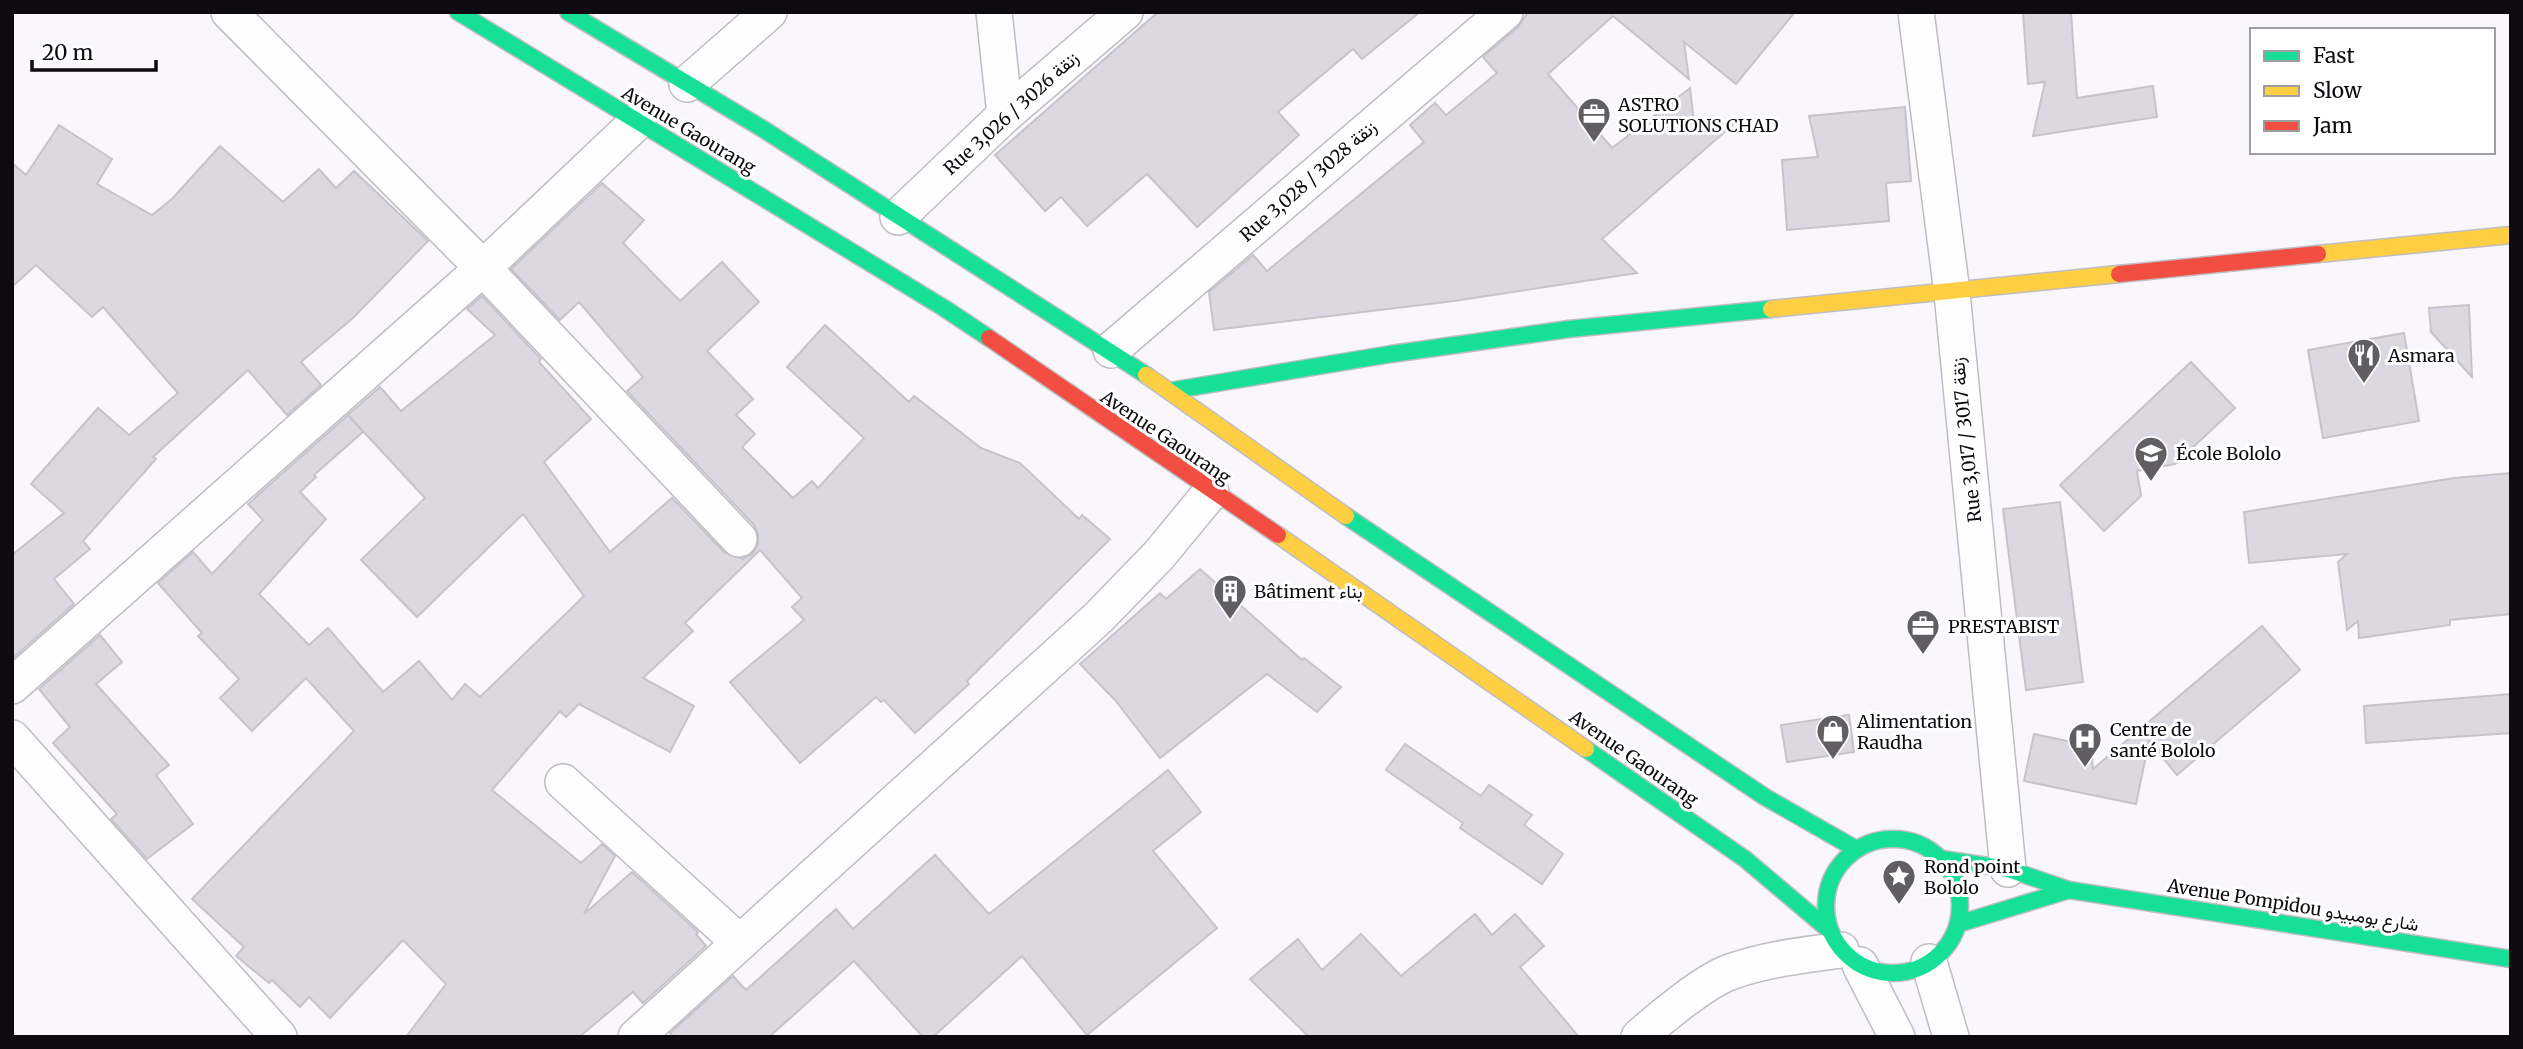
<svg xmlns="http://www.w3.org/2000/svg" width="2523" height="1049" font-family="Merriweather,Vazirmatn,serif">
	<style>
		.building { fill: #dcd8e1; stroke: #c6c3c9; stroke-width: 2 }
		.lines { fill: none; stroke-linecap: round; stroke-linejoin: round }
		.street-casing { stroke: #bfbdc2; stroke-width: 38 }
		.fast-casing { stroke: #bfbdc2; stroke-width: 19 }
		.slow-casing { stroke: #bfbdc2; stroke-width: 19 }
		.jam-casing { stroke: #bfbdc2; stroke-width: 19 }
		.street { stroke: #fefeff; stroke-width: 35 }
		.fast { stroke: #16e098; stroke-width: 16 }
		.slow { stroke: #ffcf43; stroke-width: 16 }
		.jam { stroke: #f24e42; stroke-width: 16 }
		.labels { text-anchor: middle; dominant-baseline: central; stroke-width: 6; stroke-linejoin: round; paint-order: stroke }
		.poi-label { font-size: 18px; fill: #0d0b10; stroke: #fff; text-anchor: start }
		.street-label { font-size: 18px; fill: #0d0b10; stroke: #fff }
	</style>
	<rect width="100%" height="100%" fill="#f9f7fc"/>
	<g class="building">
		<path d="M 1158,12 L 1420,12 L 1362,59 L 1353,49 L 1278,112 L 1299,135 L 1197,227 L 1147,174 L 1087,226 L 1061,197 L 1045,211 L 995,155 Z"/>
		<path d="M 1528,12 L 1795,12 L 1736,84 L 1684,42 L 1689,79 L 1613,16 L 1548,74 L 1612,148 L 1690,88 L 1695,131 L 1736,122 L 1602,239 L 1637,273 L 1454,301 L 1214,330 L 1209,292 L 1253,255 L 1267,271 L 1424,142 L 1410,125 L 1435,103 L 1446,115 L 1497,73 L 1483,57 L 1518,27 Z"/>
		<path d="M 2023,12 L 2071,12 L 2077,98 L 2153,86 L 2157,117 L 2033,136 L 2045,82 L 2028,84 Z"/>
		<path d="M 1905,107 L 1911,181 L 1886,183 L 1889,221 L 1787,230 L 1782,160 L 1818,157 L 1809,116 Z"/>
		<path d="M 59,125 L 112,159 L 97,184 L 152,215 L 172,199 L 220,146 L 283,202 L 319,169 L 336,188 L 354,171 L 428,241 L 353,318 L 301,362 L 321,385 L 287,415 L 248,370 L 153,457 L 156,459 L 83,541 L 90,549 L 54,579 L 74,604 L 13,658 L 12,555 L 64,513 L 31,484 L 98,408 L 129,435 L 178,393 L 103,307 L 92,317 L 36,265 L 12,287 L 12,163 L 26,175 Z"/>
		<path d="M 602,183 L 644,220 L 623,243 L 680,301 L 722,262 L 759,302 L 707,351 L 753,399 L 736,415 L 755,434 L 742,447 L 793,498 L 812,481 L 818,488 L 864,438 L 787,367 L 825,325 L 909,402 L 914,396 L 981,448 L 1020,463 L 1079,519 L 1082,515 L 1110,539 L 967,681 L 969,684 L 915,733 L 884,700 L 881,702 L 876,697 L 800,763 L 730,682 L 804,620 L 792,607 L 802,598 L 760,550 L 685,623 L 693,631 L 643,678 L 694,706 L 670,752 L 579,704 L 566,717 L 560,711 L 492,790 L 581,863 L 602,844 L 615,856 L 584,914 L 632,872 L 698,932 L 696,934 L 706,946 L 643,1003 L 633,992 L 579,1037 L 406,1037 L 446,984 L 403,940 L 330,1018 L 309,997 L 300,1007 L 272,980 L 269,983 L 236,956 L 244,947 L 192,899 L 354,731 L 306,678 L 252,731 L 220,698 L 239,679 L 198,636 L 202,633 L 158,583 L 193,552 L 212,574 L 263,520 L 248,504 L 348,415 L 363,432 L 314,475 L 316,477 L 300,492 L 326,519 L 259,594 L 309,645 L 328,628 L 383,692 L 419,661 L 452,700 L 465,684 L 480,697 L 584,596 L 523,514 L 417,617 L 361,560 L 425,498 L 348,415 L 380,387 L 401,411 L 495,335 L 467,309 L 482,296 L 541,359 L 539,362 L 591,419 L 544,462 L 610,552 L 672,498 L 725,553 L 743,559 L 752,554 L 758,544 L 758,534 L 754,525 L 627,391 L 643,377 L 579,302 L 560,320 L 511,269 Z"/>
		<path d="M 2469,305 L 2472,377 L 2431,332 L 2429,308 Z"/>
		<path d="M 2404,333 L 2419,421 L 2323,438 L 2308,350 Z"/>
		<path d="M 2191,362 L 2235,408 L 2175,464 L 2137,471 L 2141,496 L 2104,531 L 2060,485 Z"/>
		<path d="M 2511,473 L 2511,614 L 2450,620 L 2450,625 L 2359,638 L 2358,621 L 2347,630 L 2338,562 L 2347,554 L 2249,563 L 2244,512 L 2454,478 Z"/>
		<path d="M 2060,502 L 2083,682 L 2026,690 L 2003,509 Z"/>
		<path d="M 1200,569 L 1302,660 L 1304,658 L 1341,687 L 1317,712 L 1267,674 L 1160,758 L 1115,700 L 1080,664 L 1160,593 L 1166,599 Z"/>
		<path d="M 2262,626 L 2300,670 L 2177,775 L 2149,741 L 2136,804 L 2024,781 L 2034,734 L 2091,746 L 2093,769 Z"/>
		<path d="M 100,635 L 122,662 L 96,684 L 169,765 L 156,775 L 193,824 L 147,859 L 111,819 L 117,814 L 53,743 L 70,727 L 39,689 Z"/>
		<path d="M 2511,694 L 2511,733 L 2366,743 L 2364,706 Z"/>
		<path d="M 1849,715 L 1854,752 L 1787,762 L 1781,725 Z"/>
		<path d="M 1405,744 L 1481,796 L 1489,785 L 1532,815 L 1524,825 L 1563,854 L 1542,884 L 1460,828 L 1463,823 L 1386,770 Z"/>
		<path d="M 1168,770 L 1201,812 L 1153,851 L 1217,928 L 1087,1035 L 1022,956 L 933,1037 L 923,1037 L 854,961 L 769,1037 L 674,1037 L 670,1033 L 733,976 L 746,990 L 836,909 L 853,929 L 935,855 L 989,914 Z"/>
		<path d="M 1475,914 L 1492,935 L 1515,914 L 1544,946 L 1520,967 L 1579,1037 L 1309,1037 L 1250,979 L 1298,939 L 1322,970 L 1361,934 L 1401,976 Z"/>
	</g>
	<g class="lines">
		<defs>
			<g id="street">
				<path d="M 229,12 L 483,268 L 739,539"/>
				<path d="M 994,12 L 1005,115"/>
				<path d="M 1916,12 L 1952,293 L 2008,869"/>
				<path d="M 687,84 L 769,12"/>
				<path d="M 898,217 L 1005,115 L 1125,12"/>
				<path d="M 1111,350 L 1505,12"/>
				<path d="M 12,686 L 483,268 L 638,121"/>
				<path d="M 12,738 L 279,1037"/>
				<path d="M 563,782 L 739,942"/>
				<path d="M 1929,962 L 1951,1037"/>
				<path d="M 1860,965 L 1897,1037"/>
				<path d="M 636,1037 L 1099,617 L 1159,555 L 1211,492"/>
				<path d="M 1639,1037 C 1660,1018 1705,981 1730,972 C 1766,959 1804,955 1841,950"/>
			</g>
			<g id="fast">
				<path d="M 458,12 L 944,308 L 989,338"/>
				<path d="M 568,12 L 763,129 L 1146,375"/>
				<path d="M 1169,391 L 1391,354 L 1569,329 L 1771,309"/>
				<path d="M 1346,516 L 1765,797 L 1856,849"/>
				<path d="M 1586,749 L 1745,859 L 1829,930"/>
				<circle cx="1893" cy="906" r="67"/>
				<path d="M 1942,859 L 2008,869 L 2069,890 L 2511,959"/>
				<path d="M 1958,924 L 2069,890"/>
			</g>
			<g id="slow">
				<path d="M 2318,254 L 2511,235"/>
				<path d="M 1771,309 L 2119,274"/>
				<path d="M 1146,375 L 1346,516"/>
				<path d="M 1278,535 L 1586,749"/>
			</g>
			<g id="jam">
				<path d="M 2119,274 L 2318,254"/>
				<path d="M 989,338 L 1278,535"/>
			</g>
		</defs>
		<use href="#street" class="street-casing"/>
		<use href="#fast" class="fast-casing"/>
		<use href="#slow" class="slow-casing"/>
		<use href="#jam" class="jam-casing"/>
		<use href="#street" class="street"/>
		<use href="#fast" class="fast"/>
		<use href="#slow" class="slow"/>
		<use href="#jam" class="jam"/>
	</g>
	<defs>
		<symbol id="office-pin" viewBox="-11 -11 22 30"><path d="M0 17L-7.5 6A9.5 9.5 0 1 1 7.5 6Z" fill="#605e63" stroke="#fff"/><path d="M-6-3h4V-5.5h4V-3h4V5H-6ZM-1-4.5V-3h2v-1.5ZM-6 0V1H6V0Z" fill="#fff"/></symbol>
		<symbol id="restaurant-pin" viewBox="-11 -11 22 30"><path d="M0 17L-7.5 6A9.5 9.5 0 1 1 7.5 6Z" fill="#605e63" stroke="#fff"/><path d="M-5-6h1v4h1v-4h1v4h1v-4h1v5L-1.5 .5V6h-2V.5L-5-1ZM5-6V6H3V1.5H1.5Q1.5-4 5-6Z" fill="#fff"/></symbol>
		<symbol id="school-pin" viewBox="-11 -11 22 30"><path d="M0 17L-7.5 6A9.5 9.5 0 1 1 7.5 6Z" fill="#605e63" stroke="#fff"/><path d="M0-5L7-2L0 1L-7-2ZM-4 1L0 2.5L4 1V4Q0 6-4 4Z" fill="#fff"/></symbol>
		<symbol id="building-pin" viewBox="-11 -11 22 30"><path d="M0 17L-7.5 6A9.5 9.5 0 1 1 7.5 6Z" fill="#605e63" stroke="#fff"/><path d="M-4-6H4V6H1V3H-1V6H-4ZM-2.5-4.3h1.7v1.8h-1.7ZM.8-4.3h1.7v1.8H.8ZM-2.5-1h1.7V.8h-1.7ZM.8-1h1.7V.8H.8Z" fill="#fff"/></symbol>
		<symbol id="shop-pin" viewBox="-11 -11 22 30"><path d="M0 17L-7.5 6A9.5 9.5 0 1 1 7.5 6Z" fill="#605e63" stroke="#fff"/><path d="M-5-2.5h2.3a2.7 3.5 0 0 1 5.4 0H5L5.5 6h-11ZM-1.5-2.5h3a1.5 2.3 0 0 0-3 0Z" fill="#fff"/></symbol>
		<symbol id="hospital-pin" viewBox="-11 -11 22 30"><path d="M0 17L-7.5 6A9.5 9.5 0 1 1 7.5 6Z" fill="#605e63" stroke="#fff"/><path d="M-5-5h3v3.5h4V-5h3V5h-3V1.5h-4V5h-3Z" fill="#fff"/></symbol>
		<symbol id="sight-pin" viewBox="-11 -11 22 30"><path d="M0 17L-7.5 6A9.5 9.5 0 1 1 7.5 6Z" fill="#605e63" stroke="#fff"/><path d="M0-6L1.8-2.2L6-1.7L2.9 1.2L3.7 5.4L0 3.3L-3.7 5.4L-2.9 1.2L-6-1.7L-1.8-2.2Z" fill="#fff"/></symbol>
	</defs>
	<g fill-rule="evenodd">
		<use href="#office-pin" x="1575" y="95" width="38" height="52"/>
		<use href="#restaurant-pin" x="2345" y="336" width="38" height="52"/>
		<use href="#school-pin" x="2132" y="434" width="38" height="52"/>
		<use href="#building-pin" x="1211" y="572" width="38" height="52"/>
		<use href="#office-pin" x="1904" y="607" width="38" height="52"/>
		<use href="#shop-pin" x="1814" y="712" width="38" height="52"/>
		<use href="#hospital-pin" x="2066" y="720" width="38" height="52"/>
		<use href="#sight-pin" x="1880" y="857" width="38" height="52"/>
	</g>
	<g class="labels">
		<g class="poi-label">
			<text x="1618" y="104">ASTRO<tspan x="1618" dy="21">SOLUTIONS CHAD</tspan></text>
			<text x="2388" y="355">Asmara</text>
			<text x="2176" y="453">École Bololo</text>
			<text x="1254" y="591">Bâtiment بناء</text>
			<text x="1948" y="626">PRESTABIST</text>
			<text x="1857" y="721">Alimentation<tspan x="1857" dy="21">Raudha</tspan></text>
			<text x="2110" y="729">Centre de<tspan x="2110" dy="21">santé Bololo</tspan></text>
			<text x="1924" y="866">Rond point<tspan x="1924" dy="21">Bololo</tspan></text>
		</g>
		<g class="street-label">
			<text transform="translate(1011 113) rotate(-42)">Rue 3,026 / زنقة 3026</text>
			<text transform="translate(689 130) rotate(31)">Avenue Gaourang</text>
			<text transform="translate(1308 181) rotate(-41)">Rue 3,028 / زنقة 3028</text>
			<text transform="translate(1166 437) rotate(34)">Avenue Gaourang</text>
			<text transform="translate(1966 440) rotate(-96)">Rue 3,017 / زنقة 3017</text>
			<text transform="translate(1634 758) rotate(35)">Avenue Gaourang</text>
			<text transform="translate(2293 905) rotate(9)">Avenue Pompidou شارع بومبيدو</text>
		</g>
	</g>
	<rect width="2523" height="1049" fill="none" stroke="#0d0b10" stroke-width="28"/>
	<rect x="2250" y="28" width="245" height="126" fill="#ffffff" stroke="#9e9d9f" stroke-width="2"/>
	<rect x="2264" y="51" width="35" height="10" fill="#16e098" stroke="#9e9d9f" stroke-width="2"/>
	<text x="2313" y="63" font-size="21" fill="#0d0b10">Fast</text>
	<rect x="2264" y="86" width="35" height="10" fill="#ffcf43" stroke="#9e9d9f" stroke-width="2"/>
	<text x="2313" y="98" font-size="21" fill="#0d0b10">Slow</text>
	<rect x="2264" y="121" width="35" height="10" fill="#f24e42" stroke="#9e9d9f" stroke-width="2"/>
	<text x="2313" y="133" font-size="21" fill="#0d0b10">Jam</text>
	<path d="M32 60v10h124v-10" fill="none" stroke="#0d0b10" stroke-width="3.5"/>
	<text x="42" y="60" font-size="21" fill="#0d0b10" stroke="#ffffff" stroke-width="5" paint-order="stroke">20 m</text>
</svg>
